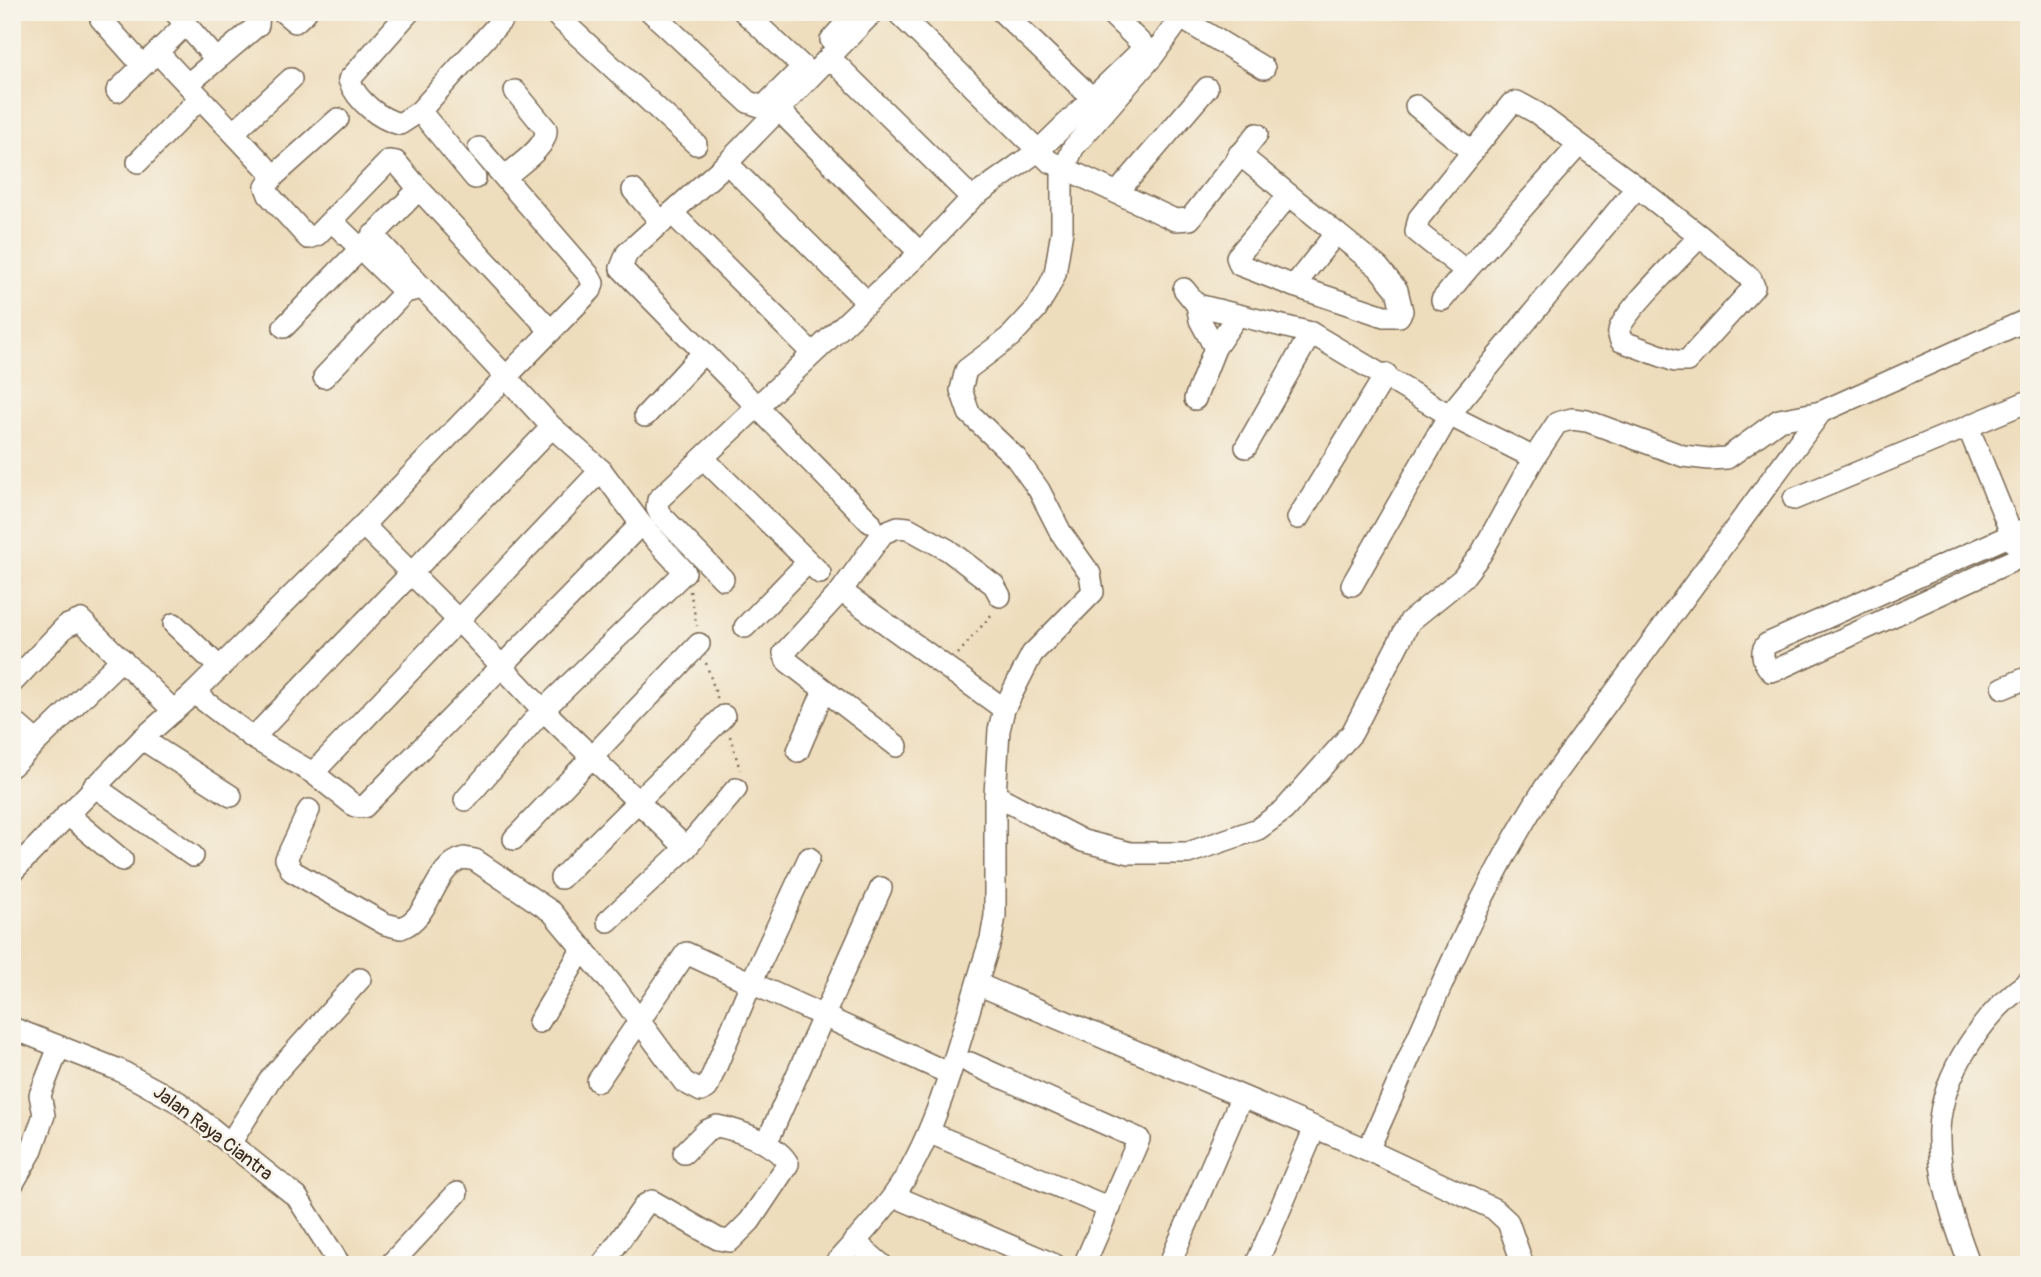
<svg xmlns="http://www.w3.org/2000/svg" width="2041" height="1277" font-family="Pangolin,sans-serif">
	<style>
		.lines { fill: none; stroke-linecap: round; stroke-linejoin: round }
		.minor-casing { stroke: #7a6955; stroke-width: 24 }
		.path { stroke: #7a6955; stroke-width: 2.5; stroke-dasharray: 2 5; stroke-linecap: butt }
		.minor { stroke: #fff; stroke-width: 21 }
		.labels { text-anchor: middle; dominant-baseline: central; stroke-width: 5; stroke-linejoin: round; paint-order: stroke }
		.street-label { font-size: 19px; fill: #3b2a1e; stroke: #f7f3e8 }
	</style>
	<rect width="100%" height="100%" fill="#f7f3e8"/>
	<filter id="ink" filterUnits="userSpaceOnUse"><feTurbulence type="fractalNoise" baseFrequency=".0143" numOctaves="2"/><feDisplacementMap in="SourceGraphic" scale="14" xChannelSelector="R" yChannelSelector="G"/><feConvolveMatrix kernelMatrix="1 2 1 2 8 2 1 2 1" color-interpolation-filters="sRGB"/></filter>
	<filter id="wash" filterUnits="userSpaceOnUse"><feTurbulence type="fractalNoise" baseFrequency=".00686" numOctaves="4" result="noise"/><feDisplacementMap in="SourceGraphic" scale="28" xChannelSelector="R" yChannelSelector="G"/><feGaussianBlur stdDeviation="1.57" result="paint"/><feColorMatrix in="noise" values="0 0 0 0 0 0 0 0 0 0 0 0 0 0 0 0 0 1.4 0 .05"/><feComposite in="paint" operator="in"/></filter>
	<g filter="url(#wash)">
		<rect width="100%" height="100%" fill="#eeddbc"/>
	</g>
	<g filter="url(#ink)">
		<g class="lines">
			<defs>
				<g id="minor">
					<path d="M 175,12 L 216,59"/>
					<path d="M 283,12 L 295,22 L 306,12"/>
					<path d="M 409,12 L 349,80 C 357,101 379,119 400,124 L 420,111 L 509,12"/>
					<path d="M 558,12 L 558,17 L 696,144"/>
					<path d="M 651,12 L 748,102 L 763,107 L 803,67 L 744,12"/>
					<path d="M 897,12 L 1049,161 L 1175,220 L 1190,219 L 1257,134"/>
					<path d="M 1002,12 L 1091,97"/>
					<path d="M 1181,18 L 1264,68"/>
					<path d="M 101,19 L 142,65"/>
					<path d="M 831,40 L 847,22 L 841,12"/>
					<path d="M 158,53 L 274,176 L 266,187 L 269,195 L 308,238 L 317,235 L 389,161 L 396,162 L 419,189"/>
					<path d="M 829,57 L 972,198 L 1038,151 L 1145,47 L 1109,12"/>
					<path d="M 188,84 L 258,25 L 259,12"/>
					<path d="M 117,91 L 186,24"/>
					<path d="M 1416,106 L 1472,152"/>
					<path d="M 779,110 L 920,253"/>
					<path d="M 420,111 L 475,178"/>
					<path d="M 234,132 L 291,79"/>
					<path d="M 1578,146 L 1466,271 L 1416,231 L 1419,218 L 1511,104 L 1517,102 L 1537,113 L 1637,187"/>
					<path d="M 1239,154 L 1378,267 L 1397,290 L 1402,311 L 1399,316 L 1384,316 L 1294,286"/>
					<path d="M 138,162 L 199,99"/>
					<path d="M 727,163 L 867,302"/>
					<path d="M 274,176 L 338,119"/>
					<path d="M 505,177 C 518,165 548,147 546,129 L 515,91"/>
					<path d="M 633,190 L 662,223"/>
					<path d="M 1117,193 L 1207,88"/>
					<path d="M 1289,195 L 1237,257 L 1240,265 L 1294,286 L 1336,233"/>
					<path d="M 672,213 L 812,353"/>
					<path d="M 332,221 L 405,292 L 422,288"/>
					<path d="M 1184,289 L 1197,305 L 1311,333 L 1449,415 L 1352,585"/>
					<path d="M 1442,300 L 1466,271"/>
					<path d="M 1197,305 L 1200,320 L 1215,348"/>
					<path d="M 284,327 L 419,189 L 551,331"/>
					<path d="M 324,377 L 405,292"/>
					<path d="M 1195,399 L 1215,348 L 1237,316"/>
					<path d="M 645,416 L 703,353"/>
					<path d="M 1968,427 L 2016,545"/>
					<path d="M 1246,447 L 1311,333"/>
					<path d="M 1534,458 L 1449,415 L 1637,187 L 1700,236 C 1685,253 1622,313 1619,331 C 1618,336 1620,338 1621,341 L 1675,361 L 1687,361 L 1754,287 L 1751,279 L 1700,236"/>
					<path d="M 704,459 L 820,573"/>
					<path d="M 1794,499 L 2029,401"/>
					<path d="M 1298,518 L 1386,374"/>
					<path d="M 870,522 L 621,268 L 627,253 L 727,163 L 873,12"/>
					<path d="M 363,525 L 506,377 L 373,235"/>
					<path d="M 2029,527 L 1767,644 C 1759,652 1764,663 1771,671 L 1778,669 L 2029,553"/>
					<path d="M 723,579 L 660,514 L 657,508 L 658,500 L 920,253 L 972,198"/>
					<path d="M 841,591 L 1004,709"/>
					<path d="M 174,624 L 220,668"/>
					<path d="M 745,627 L 808,562"/>
					<path d="M 12,683 L 66,626 L 81,620 L 174,711"/>
					<path d="M 2003,688 L 2029,677"/>
					<path d="M 194,693 L 253,738 L 313,773 L 355,806 L 364,807 L 641,524"/>
					<path d="M 12,720 L 36,741"/>
					<path d="M 253,738 L 552,427"/>
					<path d="M 142,739 L 231,796"/>
					<path d="M 897,746 L 787,661 L 784,653 L 841,591 L 883,533 L 898,527 L 908,528 L 948,550 L 994,585 L 1000,596"/>
					<path d="M 798,751 L 824,690"/>
					<path d="M 12,766 L 122,659"/>
					<path d="M 313,773 L 601,470"/>
					<path d="M 94,786 L 193,856"/>
					<path d="M 995,795 L 1083,841 L 1130,853 L 1188,853 L 1258,829 L 1284,810 L 1352,733 L 1410,621 L 1462,579 L 1481,554 L 1534,458 L 1557,423 L 1572,419 L 1587,421 L 1683,456 L 1709,459 L 1727,458 L 1779,420 L 1821,412"/>
					<path d="M 465,800 L 543,710 L 685,572 L 641,524 L 601,470 L 552,427 L 506,377 L 591,290 L 593,283 L 588,274 L 479,148"/>
					<path d="M 309,810 L 286,859 L 292,871 L 385,924 L 401,928 C 432,917 433,866 464,858 L 475,860 L 552,912 L 616,989 L 684,1082 L 701,1091 L 707,1088 L 752,981 L 809,858"/>
					<path d="M 67,814 L 122,860"/>
					<path d="M 514,839 L 699,644"/>
					<path d="M 12,872 L 142,739 L 194,693 L 363,525 L 459,621 L 543,710 L 686,848"/>
					<path d="M 561,878 L 724,716"/>
					<path d="M 608,921 L 686,848 L 736,789"/>
					<path d="M 982,986 L 1368,1150 L 1494,1209 L 1508,1222 L 1523,1265"/>
					<path d="M 539,1022 L 583,948"/>
					<path d="M 12,1028 L 119,1070 L 178,1102 L 297,1197 L 340,1265"/>
					<path d="M 970,1063 L 1139,1139 L 1084,1265"/>
					<path d="M 598,1081 L 686,953 L 948,1073"/>
					<path d="M 771,1133 L 881,888"/>
					<path d="M 935,1135 L 1110,1208"/>
					<path d="M 231,1142 L 271,1078 L 360,979"/>
					<path d="M 1368,1150 C 1424,1028 1473,899 1546,786 L 1821,412 L 2029,319"/>
					<path d="M 12,1185 L 31,1152 L 44,1115 L 40,1095 L 59,1047"/>
					<path d="M 894,1196 L 1055,1265"/>
					<path d="M 854,1241 L 882,1265"/>
					<path d="M 390,1265 L 457,1193"/>
					<path d="M 602,1265 L 645,1205 L 652,1201 L 718,1239 L 730,1241 L 750,1221 L 788,1164 C 778,1144 738,1130 717,1126 L 706,1131 L 684,1153"/>
					<path d="M 834,1265 C 854,1242 876,1220 894,1195 C 943,1127 964,1018 991,939 L 995,916 L 995,795 L 999,730 L 1004,709 L 1032,654 L 1093,592 L 1090,574 L 1061,533 L 1039,490 L 1016,458 L 969,413 L 961,390 L 966,370 L 1011,336 L 1036,309 L 1047,291 L 1055,274 L 1062,231 L 1062,175 L 1073,148 L 1153,56 L 1185,12"/>
					<path d="M 1169,1265 L 1241,1098"/>
					<path d="M 1256,1265 L 1314,1130"/>
					<path d="M 1970,1265 C 1954,1223 1937,1174 1939,1129 C 1942,1072 1985,1012 2029,981"/>
				</g>
			</defs>
			<use href="#minor" class="minor-casing"/>
			<g class="path">
				<path d="M 690,591 L 697,626"/>
				<path d="M 958,654 L 992,614"/>
				<path d="M 706,663 L 718,700"/>
				<path d="M 730,736 L 740,770"/>
			</g>
			<use href="#minor" class="minor"/>
		</g>
	</g>
	<g class="labels">
		<g class="street-label">
			<text transform="translate(213 1133) rotate(37)">Jalan Raya Ciantra</text>
		</g>
	</g>
	<rect width="2041" height="1277" fill="none" stroke="#f7f3e8" stroke-width="42"/>
</svg>
